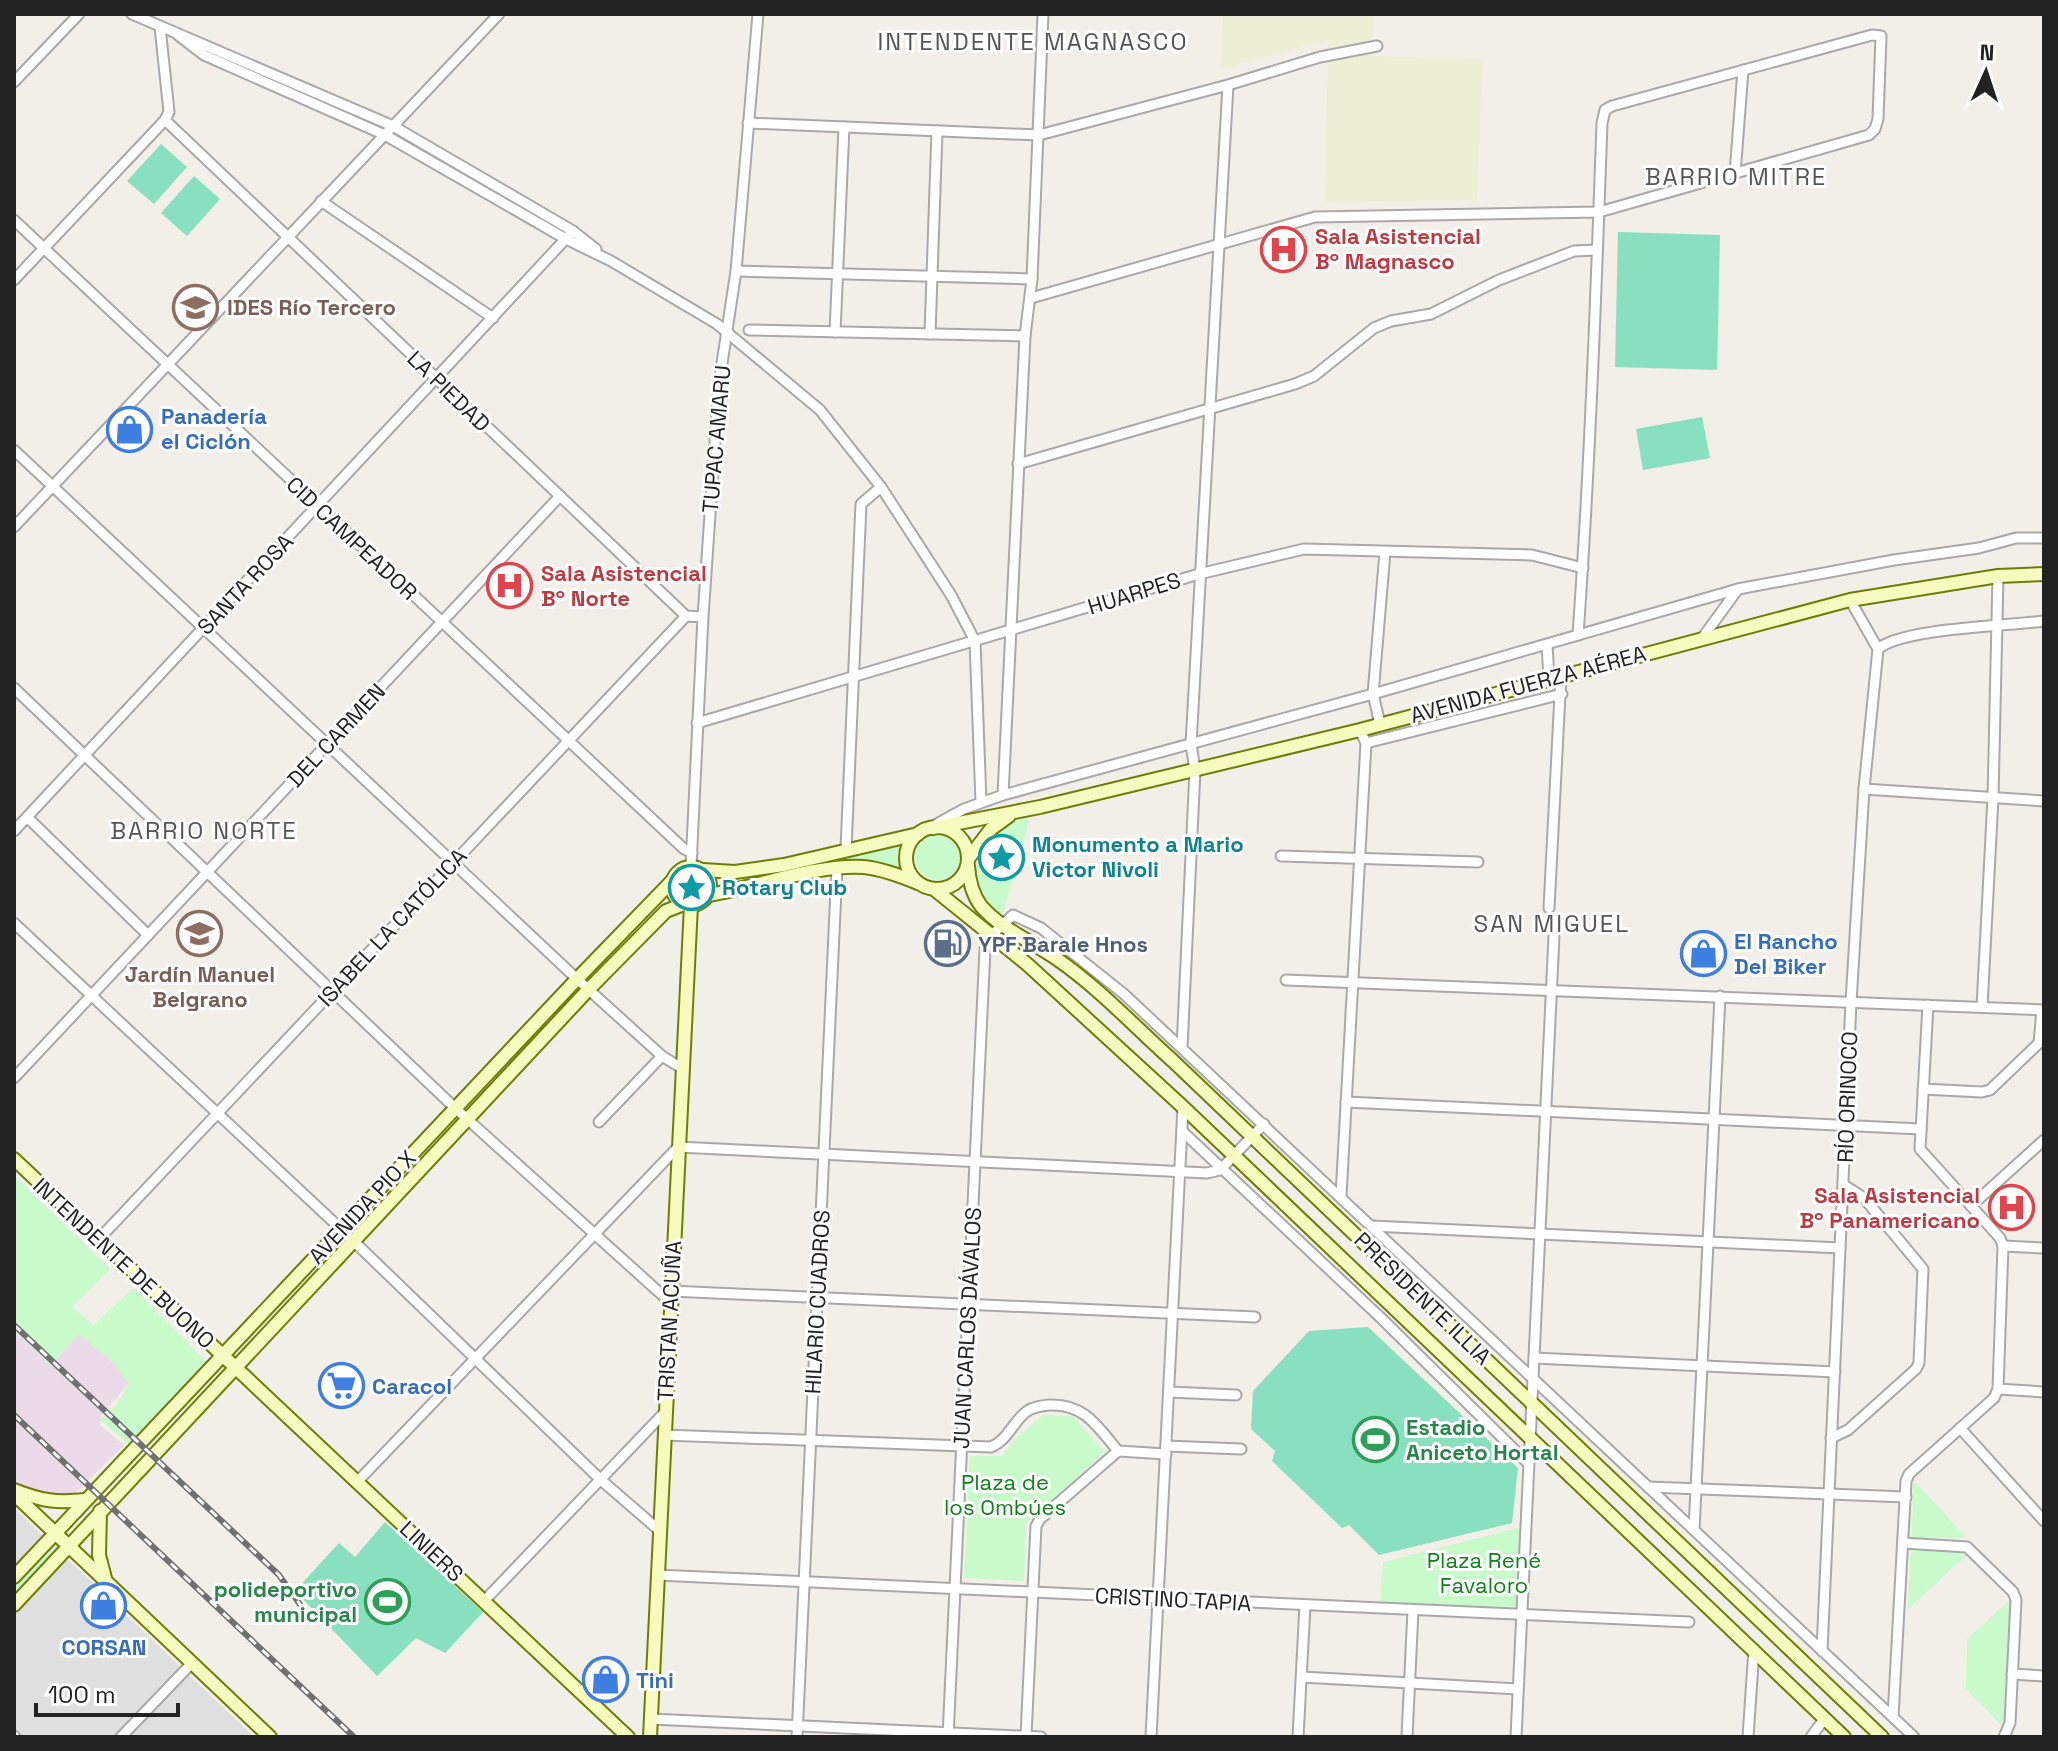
<svg xmlns="http://www.w3.org/2000/svg" width="2058" height="1751" font-family="'Space Grotesk',sans-serif">
	<style>
		.residential { fill: #e0dfdf }
		.industrial { fill: #ebdbe8 }
		.farmland { fill: #eef0d5 }
		.grass { fill: #cdebb0 }
		.park { fill: #c8facc }
		.pitch { fill: #88e0be }
		.lines { fill: none; stroke-linecap: round; stroke-linejoin: round }
		.street-casing { stroke: #a9a9a9; stroke-width: 13 }
		.secondary-casing { stroke: #707d05; stroke-width: 16 }
		.street { stroke: #fff; stroke-width: 9 }
		.secondary { stroke: #f7fabf; stroke-width: 12 }
		.rail-casing { stroke: #707070; stroke-width: 6 }
		.rail { stroke: #fff; stroke-width: 3; stroke-dasharray: 9; stroke-linecap: butt }
		.labels { text-anchor: middle; dominant-baseline: central; stroke-width: 6; stroke-linejoin: round; paint-order: stroke }
		.health-label { font-size: 22px; font-weight: bold; fill: #be3a42; stroke: #fff; text-anchor: start }
		.education-label { font-size: 22px; font-weight: bold; fill: #785e54; stroke: #fff; text-anchor: start }
		.street-label { font-size: 22px; fill: #222; stroke: #fff }
		.shop-label { font-size: 22px; font-weight: bold; fill: #366cbe; stroke: #fff; text-anchor: start }
		.culture-label { font-size: 22px; font-weight: bold; fill: #0d838f; stroke: #fff; text-anchor: start }
		.service-label { font-size: 22px; font-weight: bold; fill: #4e5e75; stroke: #fff; text-anchor: start }
		.leisure-label { font-size: 22px; font-weight: bold; fill: #27864d; stroke: #fff; text-anchor: start }
		.park-label { font-size: 22px; fill: #0c8416; stroke: #fff }
		.neighbourhood-label { font-size: 24px; letter-spacing: 2px; fill: #555; stroke: #fff }
	</style>
	<rect width="100%" height="100%" fill="#f2efe9"/>
	<path class="residential" d="M 14,1508 L 254,1737 L 14,1737 Z"/>
	<path class="industrial" d="M 14,1330 L 51,1365 L 79,1334 L 115,1364 L 129,1383 L 101,1416 L 100,1425 L 124,1445 L 74,1494 L 59,1497 L 41,1495 L 14,1484 Z"/>
	<path class="farmland" d="M 1223,14 L 1375,14 L 1371,56 L 1483,59 L 1477,200 L 1325,202 L 1328,40 L 1221,69 Z"/>
	<circle class="grass" cx="691" cy="887" r="10"/>
	<g class="park">
		<path d="M 1028,818 L 1029,822 L 1003,913 L 998,912 C 989,904 979,894 977,881 C 970,851 1001,822 1028,818 Z"/>
		<circle cx="938" cy="857" r="23"/>
		<path d="M 902,844 L 899,852 L 900,870 L 868,862 L 831,861 Z"/>
		<path d="M 16,1177 L 110,1269 L 72,1307 L 93,1325 L 134,1288 L 212,1367 L 134,1449 L 100,1420 L 117,1404 L 129,1384 L 115,1364 L 79,1334 L 51,1365 L 14,1330 Z"/>
		<path d="M 1043,1415 L 1073,1416 L 1105,1452 L 1026,1523 L 1024,1581 L 964,1578 L 970,1456 L 1002,1456 L 1015,1439 Z"/>
		<path d="M 1913,1479 L 1920,1487 L 1967,1538 L 1912,1537 Z"/>
		<path d="M 1518,1528 L 1523,1528 L 1518,1612 L 1380,1604 L 1383,1562 Z"/>
		<path d="M 55,1534 L 68,1547 L 14,1605 L 14,1577 Z"/>
		<path d="M 1915,1548 L 1962,1549 L 1968,1554 L 1908,1609 L 1910,1556 Z"/>
		<path d="M 2010,1600 L 2005,1718 L 2002,1726 L 1966,1689 L 1967,1639 Z"/>
	</g>
	<g class="pitch">
		<path d="M 161,144 L 187,167 L 154,204 L 127,181 Z"/>
		<path d="M 194,176 L 220,199 L 187,236 L 161,213 Z"/>
		<path d="M 1618,232 L 1720,235 L 1717,370 L 1615,367 Z"/>
		<path d="M 1702,417 L 1710,458 L 1643,470 L 1636,429 Z"/>
		<path d="M 1368,1327 L 1518,1468 L 1512,1523 L 1379,1555 L 1349,1525 L 1342,1528 L 1272,1461 L 1275,1451 L 1251,1429 L 1253,1391 L 1309,1331 Z"/>
		<path d="M 385,1522 L 483,1612 L 445,1653 L 416,1638 L 377,1676 L 295,1591 L 339,1543 L 355,1557 Z"/>
	</g>
	<g class="lines">
		<defs>
			<g id="street">
				<path d="M 132,14 L 393,126 L 573,231 L 596,249"/>
				<path d="M 160,27 L 169,112 L 165,120 L 686,616 L 703,617"/>
				<path d="M 178,35 L 204,55 L 385,135 L 566,239 L 611,261 L 717,324 L 820,410 L 881,487 L 951,595 L 975,641 L 981,802"/>
				<path d="M 14,82 L 79,14"/>
				<path d="M 748,123 L 1039,135 L 1228,85 L 1320,57 L 1377,46"/>
				<path d="M 1735,174 L 1743,70"/>
				<path d="M 321,201 L 493,318"/>
				<path d="M 14,220 L 683,848 L 692,853"/>
				<path d="M 736,271 L 1032,279"/>
				<path d="M 14,280 L 165,120"/>
				<path d="M 1031,298 L 1315,217 L 1599,212 L 1869,135 L 1875,129 L 1878,119 L 1881,36 L 1872,35 L 1612,106 L 1605,110 L 1602,123 C 1596,294 1590,465 1578,635"/>
				<path d="M 749,330 L 1025,336"/>
				<path d="M 835,332 L 844,127"/>
				<path d="M 930,334 L 937,131"/>
				<path d="M 14,450 L 577,979 L 662,1056 L 683,1069"/>
				<path d="M 1018,464 L 1295,384 L 1314,376 L 1374,328 L 1391,321 L 1431,314 L 1499,280 L 1574,251 L 1597,250"/>
				<path d="M 14,527 L 499,14"/>
				<path d="M 1703,637 L 1738,589"/>
				<path d="M 1547,645 L 1549,678"/>
				<path d="M 1878,649 C 1902,628 2008,626 2044,621"/>
				<path d="M 14,688 L 455,1108 L 661,1294 L 670,1300"/>
				<path d="M 697,723 L 1199,574 L 1304,549 L 1532,555 L 1583,568"/>
				<path d="M 1380,724 L 1373,694 L 1385,552"/>
				<path d="M 1366,743 L 1562,694"/>
				<path d="M 1864,789 L 2044,801"/>
				<path d="M 1003,795 L 1025,336 L 1032,279 L 1043,14"/>
				<path d="M 27,817 L 148,935"/>
				<path d="M 935,825 L 964,809 L 1003,795 L 1373,694 L 1738,589 L 1894,560 L 1979,548 L 2016,538 L 2044,538"/>
				<path d="M 14,831 L 573,231"/>
				<path d="M 846,849 L 861,504 L 881,487"/>
				<path d="M 1281,856 L 1478,862"/>
				<path d="M 691,866 L 703,617 L 719,383 L 736,271 L 758,14"/>
				<path d="M 1549,908 L 1561,675"/>
				<path d="M 14,923 L 341,1229 L 601,1480 L 660,1531"/>
				<path d="M 1286,980 L 2044,1010"/>
				<path d="M 1982,1007 L 1993,798 L 1998,576"/>
				<path d="M 1182,1048 L 1195,770 L 1191,744 L 1228,85"/>
				<path d="M 14,1078 L 560,496"/>
				<path d="M 1923,1089 L 1982,1092 L 1990,1090 L 2039,1043 L 2042,1010"/>
				<path d="M 1346,1102 L 1921,1129"/>
				<path d="M 599,1122 L 662,1056"/>
				<path d="M 1182,1131 L 1381,1318 L 1528,1463"/>
				<path d="M 1341,1196 L 1366,743 L 1360,730"/>
				<path d="M 1971,1206 L 2044,1140"/>
				<path d="M 1372,1226 L 1840,1248"/>
				<path d="M 99,1239 L 686,616"/>
				<path d="M 2003,1246 L 2044,1248"/>
				<path d="M 671,1291 L 1255,1317"/>
				<path d="M 1534,1358 L 1835,1372"/>
				<path d="M 1998,1389 L 2044,1392"/>
				<path d="M 1169,1392 L 1236,1395"/>
				<path d="M 1960,1428 L 2044,1521"/>
				<path d="M 664,1435 L 991,1447 C 1008,1440 1012,1423 1026,1412 C 1032,1407 1041,1406 1049,1405 C 1084,1403 1098,1427 1118,1451 L 1166,1454"/>
				<path d="M 1831,1438 L 1848,1430 L 1916,1369 L 1919,1363 L 1923,1269 L 1864,1198 L 1844,1185"/>
				<path d="M 1166,1446 L 1241,1449"/>
				<path d="M 358,1481 L 678,1147 L 1207,1173 L 1220,1170 L 1264,1124"/>
				<path d="M 1648,1487 L 1906,1497"/>
				<path d="M 1694,1530 L 1720,996"/>
				<path d="M 1903,1543 L 1967,1547 L 2013,1592 L 2016,1600 L 2010,1723 L 2004,1737"/>
				<path d="M 657,1575 L 1689,1622"/>
				<path d="M 485,1600 L 665,1412"/>
				<path d="M 1822,1651 L 1851,1002 L 1864,789 L 1878,649 L 1850,600"/>
				<path d="M 2012,1674 L 2044,1676"/>
				<path d="M 1302,1677 L 1518,1689"/>
				<path d="M 1893,1717 L 1906,1481 L 1909,1474 L 1994,1398 L 1998,1389 L 2003,1246 L 2000,1238 L 1920,1149 L 1928,1005"/>
				<path d="M 651,1719 L 1041,1737"/>
				<path d="M 14,1736 L 15,1737"/>
				<path d="M 1026,1736 L 1036,1526 L 1040,1519 L 1118,1451"/>
				<path d="M 121,1737 L 192,1663"/>
				<path d="M 797,1737 L 837,868"/>
				<path d="M 948,1737 L 985,949 L 992,935 L 1013,915 L 1041,928 L 1124,994 L 1914,1737"/>
				<path d="M 1151,1737 L 1183,1107"/>
				<path d="M 1298,1737 L 1305,1605"/>
				<path d="M 1407,1737 L 1413,1610"/>
				<path d="M 1516,1737 L 1554,936"/>
				<path d="M 1748,1737 L 1754,1649"/>
				<path d="M 1811,1737 L 1825,1718"/>
			</g>
			<g id="secondary">
				<circle cx="937" cy="858" r="31"/>
				<path d="M 933,828 L 1040,807 L 1360,730 L 1850,600 L 1998,576 L 2044,574"/>
				<path d="M 968,859 L 991,829 L 1009,816"/>
				<path d="M 968,866 C 969,881 972,894 981,906 C 1002,930 1032,941 1057,959 C 1099,988 1135,1027 1173,1061 L 1882,1737"/>
				<circle cx="691" cy="886" r="19"/>
				<path d="M 703,870 L 735,872 L 784,865 L 918,834"/>
				<path d="M 934,889 L 1027,964 L 1183,1107 L 1844,1737"/>
				<path d="M 709,895 C 757,887 817,864 864,867 C 883,869 901,876 918,883"/>
				<path d="M 14,1159 L 628,1737"/>
				<path d="M 14,1490 C 42,1501 56,1503 86,1500"/>
				<path d="M 14,1494 L 270,1737"/>
				<path d="M 100,1511 L 99,1555 L 106,1582"/>
				<path d="M 14,1577 L 577,979 L 672,881"/>
				<path d="M 14,1605 L 588,990 L 666,911 L 684,904"/>
				<path d="M 650,1737 L 691,905"/>
			</g>
		</defs>
		<use href="#street" class="street-casing"/>
		<use href="#secondary" class="secondary-casing"/>
		<use href="#street" class="street"/>
		<use href="#secondary" class="secondary"/>
		<defs>
			<g id="rail">
				<path d="M 14,1325 L 279,1575 L 311,1620"/>
				<path d="M 14,1415 L 354,1737"/>
			</g>
		</defs>
		<use href="#rail" class="rail-casing"/>
		<use href="#rail" class="rail"/>
	</g>
	<defs>
		<symbol id="hospital-ring" viewBox="-11 -11 22 22"><circle r="9.5" fill="#fff" stroke="#e0444e" stroke-width="1.5"/><path d="M-5-5h3v3.5h4V-5h3V5h-3V1.5h-4V5h-3Z" fill="#e0444e"/></symbol>
		<symbol id="university-ring" viewBox="-11 -11 22 22"><circle r="9.5" fill="#fff" stroke="#8d6e63" stroke-width="1.5"/><path d="M0-5L7-2L0 1L-7-2ZM-4 1L0 2.5L4 1V4Q0 6-4 4Z" fill="#8d6e63"/></symbol>
		<symbol id="shop-ring" viewBox="-11 -11 22 22"><circle r="9.5" fill="#fff" stroke="#3f7fe0" stroke-width="1.5"/><path d="M-5-2.5h2.3a2.7 3.5 0 0 1 5.4 0H5L5.5 6h-11ZM-1.5-2.5h3a1.5 2.3 0 0 0-3 0Z" fill="#3f7fe0"/></symbol>
		<symbol id="sight-ring" viewBox="-11 -11 22 22"><circle r="9.5" fill="#fff" stroke="#0f9aa8" stroke-width="1.5"/><path d="M0-6L1.8-2.2L6-1.7L2.9 1.2L3.7 5.4L0 3.3L-3.7 5.4L-2.9 1.2L-6-1.7L-1.8-2.2Z" fill="#0f9aa8"/></symbol>
		<symbol id="school-ring" viewBox="-11 -11 22 22"><circle r="9.5" fill="#fff" stroke="#8d6e63" stroke-width="1.5"/><path d="M0-5L7-2L0 1L-7-2ZM-4 1L0 2.5L4 1V4Q0 6-4 4Z" fill="#8d6e63"/></symbol>
		<symbol id="fuel-ring" viewBox="-11 -11 22 22"><circle r="9.5" fill="#fff" stroke="#5c6f8a" stroke-width="1.5"/><path d="M-5.5-6h7V0h2V4h1.3V-2.5L3-4.5l.8-.8L6-3V5H2.5V1h-1V6h-7ZM-4.2-4.7v3.2H.2V-4.7Z" fill="#5c6f8a"/></symbol>
		<symbol id="supermarket-ring" viewBox="-11 -11 22 22"><circle r="9.5" fill="#fff" stroke="#3f7fe0" stroke-width="1.5"/><path d="M-6-5.5h2.5l.6 2H6L4.5 2H-2.5L-4.4-4H-6ZM-1.5 3.2a1.3 1.3 0 1 0 .1 0ZM3 3.2a1.3 1.3 0 1 0 .1 0Z" fill="#3f7fe0"/></symbol>
		<symbol id="stadium-ring" viewBox="-11 -11 22 22"><circle r="9.5" fill="#fff" stroke="#2e9e5b" stroke-width="1.5"/><path d="M0-5a6.5 5 0 1 0 0 10a6.5 5 0 1 0 0-10ZM-3.5-1.8h7v3.6h-7Z" fill="#2e9e5b"/></symbol>
	</defs>
	<g fill-rule="evenodd">
		<use href="#hospital-ring" x="1258" y="224" width="51" height="51"/>
		<use href="#university-ring" x="170" y="282" width="51" height="51"/>
		<use href="#shop-ring" x="104" y="404" width="51" height="51"/>
		<use href="#hospital-ring" x="484" y="560" width="51" height="51"/>
		<use href="#sight-ring" x="976" y="832" width="51" height="51"/>
		<use href="#sight-ring" x="666" y="862" width="51" height="51"/>
		<use href="#school-ring" x="174" y="908" width="51" height="51"/>
		<use href="#fuel-ring" x="922" y="918" width="51" height="51"/>
		<use href="#shop-ring" x="1678" y="928" width="51" height="51"/>
		<use href="#hospital-ring" x="1986" y="1182" width="51" height="51"/>
		<use href="#supermarket-ring" x="316" y="1360" width="51" height="51"/>
		<use href="#stadium-ring" x="1350" y="1414" width="51" height="51"/>
		<use href="#stadium-ring" x="362" y="1576" width="51" height="51"/>
		<use href="#shop-ring" x="78" y="1580" width="51" height="51"/>
		<use href="#shop-ring" x="580" y="1654" width="51" height="51"/>
	</g>
	<g class="labels">
		<g class="health-label">
			<text x="1315" y="236">Sala Asistencial<tspan x="1315" dy="25">Bº Magnasco</tspan></text>
			<text x="541" y="573">Sala Asistencial<tspan x="541" dy="25">Bº Norte</tspan></text>
			<text x="1980" y="1195" text-anchor="end">Sala Asistencial<tspan x="1980" dy="25">Bº Panamericano</tspan></text>
		</g>
		<g class="education-label">
			<text x="227" y="307">IDES Río Tercero</text>
			<text x="200" y="974" text-anchor="middle">Jardín Manuel<tspan x="200" dy="25">Belgrano</tspan></text>
		</g>
		<g class="street-label">
			<text transform="translate(449 391) rotate(44)">LA PIEDAD</text>
			<text transform="translate(716 439) rotate(-85)">TUPAC AMARU</text>
			<text transform="translate(352 538) rotate(43)">CID CAMPEADOR</text>
			<text transform="translate(245 584) rotate(-47)">SANTA ROSA</text>
			<text transform="translate(1134 593) rotate(-17)">HUARPES</text>
			<text transform="translate(1528 684) rotate(-15)">AVENIDA FUERZA AÉREA</text>
			<text transform="translate(336 735) rotate(-47)">DEL CARMEN</text>
			<text transform="translate(392 927) rotate(-47)">ISABEL LA CATÓLICA</text>
			<text transform="translate(1847 1097) rotate(-88)">RÍO ORINOCO</text>
			<text transform="translate(362 1207) rotate(-47)">AVENIDA PIO X</text>
			<text transform="translate(124 1263) rotate(43)">INTENDENTE DE BUONO</text>
			<text transform="translate(1423 1298) rotate(44)">PRESIDENTE ILLIA</text>
			<text transform="translate(817 1302) rotate(-87)">HILARIO CUADROS</text>
			<text transform="translate(669 1321) rotate(-87)">TRISTAN ACUÑA</text>
			<text transform="translate(967 1328) rotate(-87)">JUAN CARLOS DÁVALOS</text>
			<text transform="translate(432 1551) rotate(43)">LINIERS</text>
			<text transform="translate(1173 1599) rotate(3)">CRISTINO TAPIA</text>
		</g>
		<g class="shop-label">
			<text x="161" y="416">Panadería<tspan x="161" dy="25">el Ciclón</tspan></text>
			<text x="1734" y="941">El Rancho<tspan x="1734" dy="25">Del Biker</tspan></text>
			<text x="372" y="1386">Caracol</text>
			<text x="104" y="1647" text-anchor="middle">CORSAN</text>
			<text x="636" y="1680">Tini</text>
		</g>
		<g class="culture-label">
			<text x="1032" y="844">Monumento a Mario<tspan x="1032" dy="25">Victor Nivoli</tspan></text>
			<text x="722" y="887">Rotary Club</text>
		</g>
		<g class="service-label">
			<text x="978" y="944">YPF Barale Hnos</text>
		</g>
		<g class="leisure-label">
			<text x="1406" y="1427">Estadio<tspan x="1406" dy="25">Aniceto Hortal</tspan></text>
			<text x="357" y="1589" text-anchor="end">polideportivo<tspan x="357" dy="25">municipal</tspan></text>
		</g>
		<g class="park-label">
			<text x="1005" y="1482">Plaza de<tspan x="1005" dy="25">los Ombúes</tspan></text>
			<text x="1484" y="1560">Plaza René<tspan x="1484" dy="25">Favaloro</tspan></text>
		</g>
		<g class="neighbourhood-label">
			<text x="1033" y="41">INTENDENTE MAGNASCO</text>
			<text x="1736" y="176">BARRIO MITRE</text>
			<text x="204" y="830">BARRIO NORTE</text>
			<text x="1552" y="923">SAN MIGUEL</text>
		</g>
	</g>
	<rect width="2058" height="1751" fill="none" stroke="#222222" stroke-width="32"/>
	<g transform="translate(1986 72) rotate(3)" stroke="#ffffff" stroke-width="6" paint-order="stroke">
	<path d="M0-6L14 30L0 20L-14 30Z" fill="#222222"/>
	<text y="-12" font-size="22" font-weight="bold" text-anchor="middle" fill="#222222">N</text>
	</g>
	<path d="M36 1703v12h142v-12" fill="none" stroke="#222222" stroke-width="4"/>
	<text x="48" y="1703" font-size="24" fill="#222222" stroke="#ffffff" stroke-width="6" paint-order="stroke">100 m</text>
</svg>
